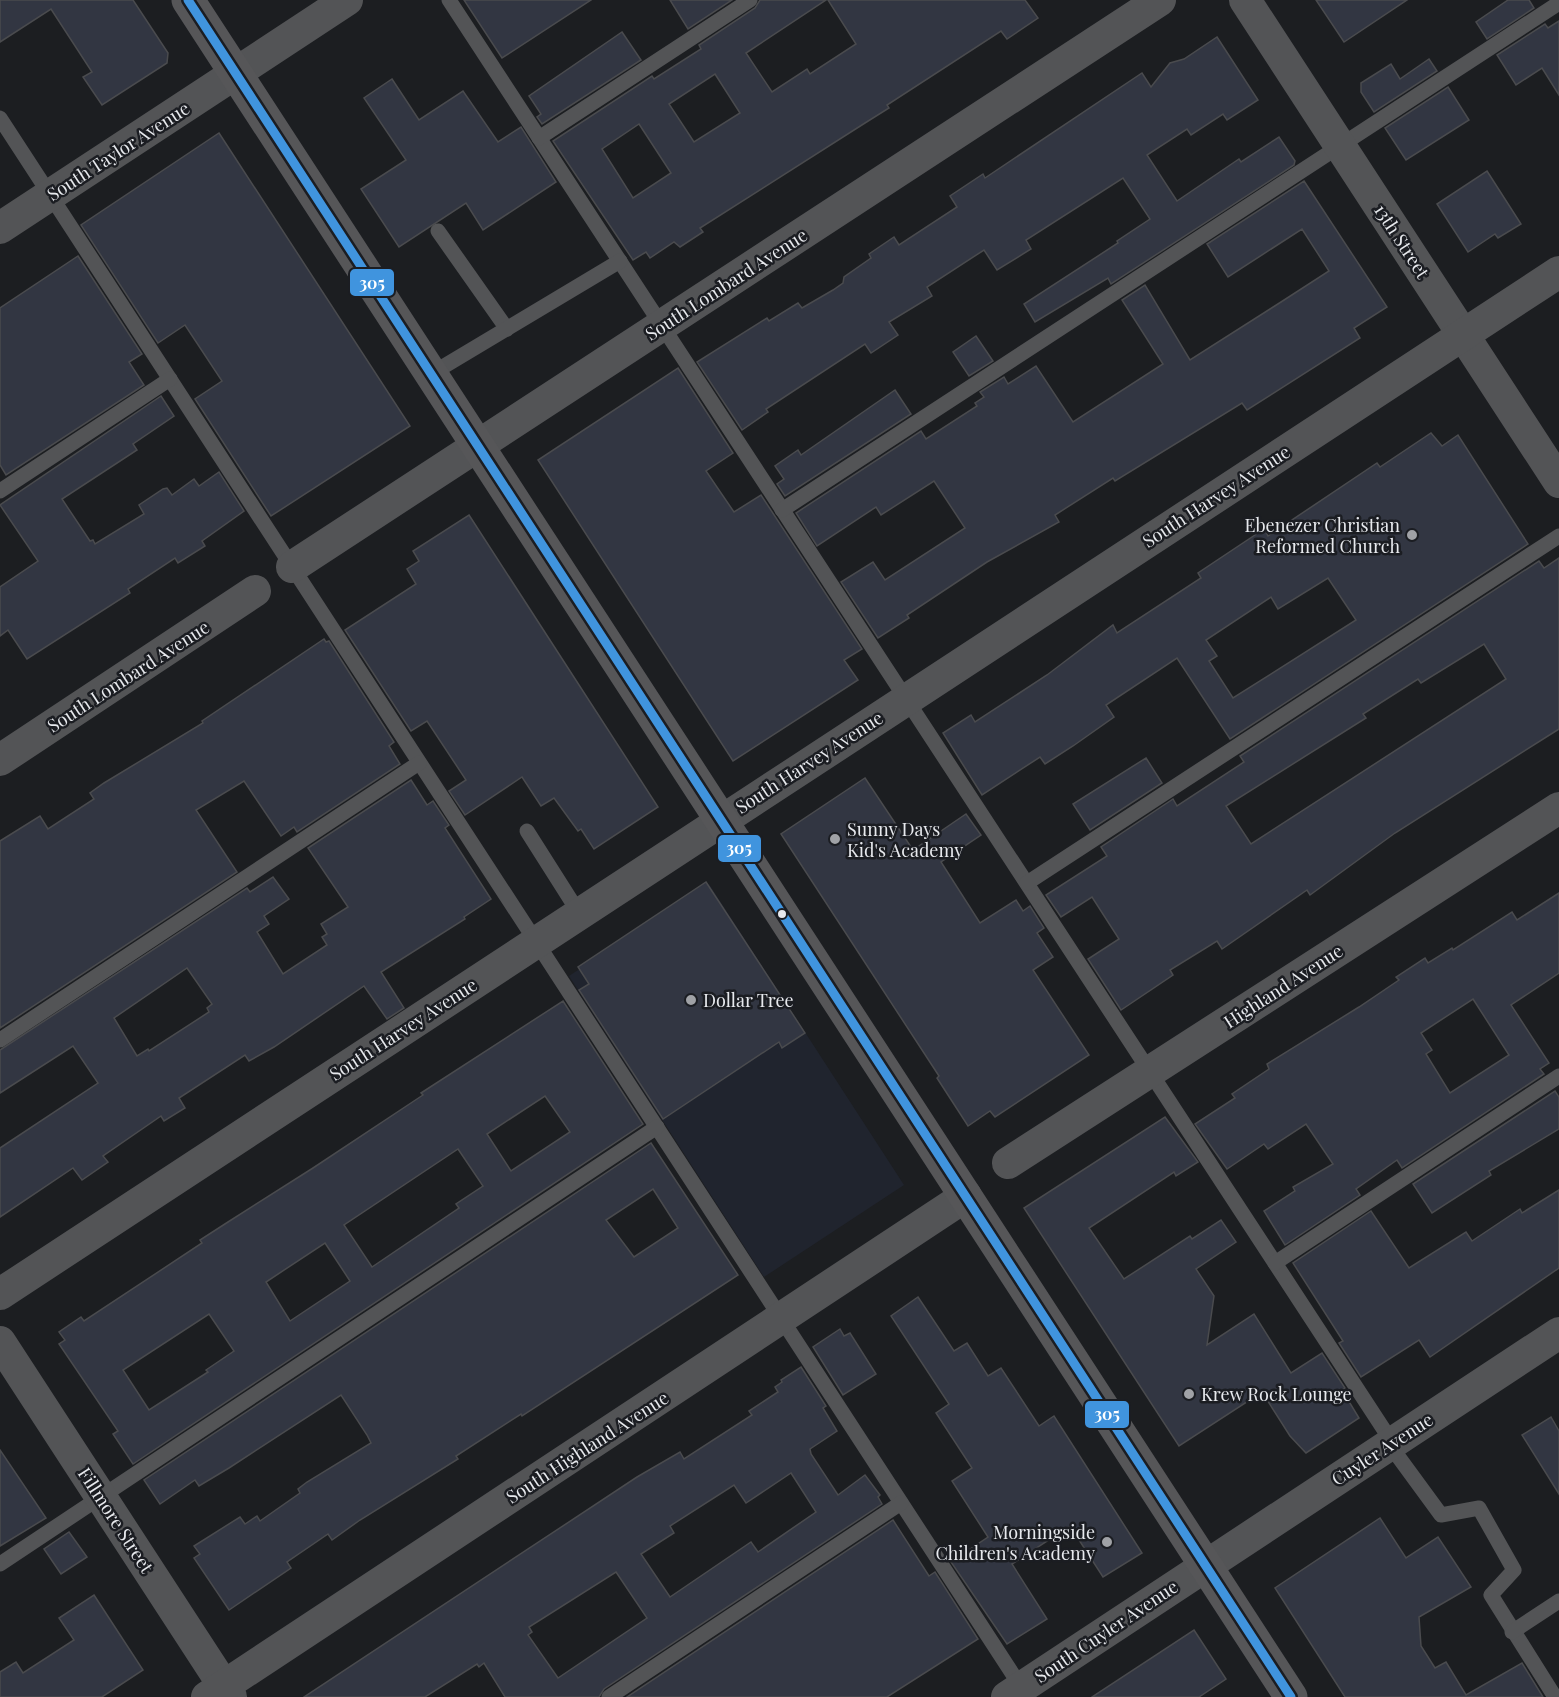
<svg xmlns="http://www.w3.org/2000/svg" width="1559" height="1697" font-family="'Playfair Display',serif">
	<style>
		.built { fill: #20242e }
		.building { fill: #323642; stroke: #4a4b4e; stroke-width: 1.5; fill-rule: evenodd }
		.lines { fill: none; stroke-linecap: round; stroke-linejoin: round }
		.lane { stroke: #535456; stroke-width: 15 }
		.street { stroke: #535456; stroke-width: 32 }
		.secondary { stroke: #565658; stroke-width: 33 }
		.bus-1-casing { stroke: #1b1d22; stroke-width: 14 }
		.bus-1 { stroke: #4094de; stroke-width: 9 }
		.poi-dot { fill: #a0a2a6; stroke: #1b1d22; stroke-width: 2 }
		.bus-dot { fill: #e7e9ed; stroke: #1b1d22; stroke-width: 2 }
		.labels { text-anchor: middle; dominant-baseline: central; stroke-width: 5; stroke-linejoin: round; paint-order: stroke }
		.street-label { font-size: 18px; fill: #e7e9ed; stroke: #1b1d22 }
		.poi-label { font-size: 18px; fill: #e7e9ed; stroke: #1b1d22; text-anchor: start }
		.line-badge { stroke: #1b1d22; stroke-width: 2 }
		.badge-label { font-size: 16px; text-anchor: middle; font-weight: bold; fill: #fff }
	</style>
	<rect width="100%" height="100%" fill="#1c1e21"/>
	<path class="built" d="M 709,884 L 904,1185 L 764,1277 L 569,976 Z"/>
	<g class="building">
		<path d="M 0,0 L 133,0 L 168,53 L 167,63 L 102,105 L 83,77 L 92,72 L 51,9 L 0,42 Z"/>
		<path d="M 464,0 L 591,0 L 502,58 Z"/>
		<path d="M 670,0 L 732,0 L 688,29 Z"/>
		<path d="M 760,0 L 826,0 L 746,53 L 772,92 L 807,69 L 810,74 L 856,44 L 828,0 L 1025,0 L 1038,18 L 1007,39 L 1001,31 L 887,105 L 889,108 L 865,123 L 700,228 L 703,232 L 680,247 L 674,242 L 650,258 L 646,252 L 633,260 L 553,141 L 652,76 L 654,79 L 701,49 L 699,45 L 755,8 ZM 715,74 L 740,113 L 694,142 L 669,104 ZM 639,124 L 671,173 L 633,198 L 602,149 Z"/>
		<path d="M 1316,0 L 1407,0 L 1344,42 Z"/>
		<path d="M 1508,0 L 1529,0 L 1534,8 L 1487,39 L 1476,22 Z"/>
		<path d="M 1559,21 L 1559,95 L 1542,68 L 1516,85 L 1497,55 L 1545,24 L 1548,28 Z"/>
		<path d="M 622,32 L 641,60 L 542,124 L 537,117 L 541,114 L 529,96 Z"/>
		<path d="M 1217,37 L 1258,100 L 1227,120 L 1223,114 L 1191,135 L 1187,129 L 1147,155 L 1177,201 L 1239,159 L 1241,162 L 1279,137 L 1295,161 L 1294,165 L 1111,284 L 1108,278 L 1035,322 L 1024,304 L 1118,243 L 1117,241 L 1150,219 L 1123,178 L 1026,240 L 1031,249 L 997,270 L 984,250 L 927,287 L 932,296 L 889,322 L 898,335 L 871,353 L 865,344 L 766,409 L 768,412 L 742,430 L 697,362 L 767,318 L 769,321 L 798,303 L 802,308 L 833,290 L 843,283 L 844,277 L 871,258 L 869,254 L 894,237 L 899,245 L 957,207 L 950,196 L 983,174 L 985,178 L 1142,73 L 1151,87 L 1170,63 L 1184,59 Z"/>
		<path d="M 1429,59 L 1437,71 L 1374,112 L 1361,92 L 1361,83 L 1391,64 L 1400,79 Z"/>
		<path d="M 392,79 L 419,120 L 463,91 L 498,142 L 521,127 L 556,182 L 483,230 L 466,203 L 399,247 L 361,189 L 406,160 L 364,98 Z"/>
		<path d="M 1448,87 L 1469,120 L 1406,160 L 1385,128 Z"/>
		<path d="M 219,133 L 410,426 L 271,516 L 195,399 L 222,381 L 185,325 L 158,343 L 81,225 Z"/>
		<path d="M 1487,171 L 1521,224 L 1498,238 L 1495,234 L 1468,252 L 1437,204 Z"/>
		<path d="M 1304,181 L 1387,307 L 1354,328 L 1360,338 L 1247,410 L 1242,403 L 1115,481 L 1113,478 L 1055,515 L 1059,522 L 987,562 L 907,615 L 909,618 L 878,638 L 841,582 L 873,562 L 885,580 L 965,528 L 934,481 L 881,515 L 876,507 L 817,546 L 796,513 L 921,431 L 926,439 L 977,406 L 975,403 L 984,397 L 980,392 L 1004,377 L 1008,384 L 1036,366 L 1073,422 L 1163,364 L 1122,300 L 1145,285 L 1190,360 L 1281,302 L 1329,271 L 1302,229 L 1228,277 L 1207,244 Z"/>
		<path d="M 78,256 L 142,354 L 129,362 L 144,385 L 6,475 L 0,465 L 0,308 Z"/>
		<path d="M 976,336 L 993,361 L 969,376 L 953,352 Z"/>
		<path d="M 678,368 L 733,453 L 706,471 L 734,512 L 761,495 L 862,649 L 844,660 L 858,680 L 733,761 L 538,460 Z"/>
		<path d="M 895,390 L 911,414 L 785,496 L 777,484 L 784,479 L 775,466 L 798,450 L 801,455 Z"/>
		<path d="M 161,396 L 174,416 L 133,444 L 137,450 L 62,499 L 90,541 L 93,540 L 95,544 L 144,514 L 139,505 L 163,489 L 167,488 L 172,495 L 194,479 L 199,486 L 219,472 L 244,511 L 202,541 L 205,546 L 178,563 L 175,558 L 128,589 L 130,593 L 27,659 L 8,630 L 0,636 L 0,587 L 38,561 L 0,505 Z"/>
		<path d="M 1431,433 L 1442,446 L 1458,435 L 1528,544 L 1230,739 L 1177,658 L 1106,705 L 1114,717 L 1073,746 L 1045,764 L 1040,757 L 982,795 L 943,733 L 971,715 L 975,722 L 1047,675 L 1113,625 L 1117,633 L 1201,578 L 1198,573 L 1264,529 L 1268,536 L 1377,463 L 1380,467 ZM 1328,578 L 1356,620 L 1233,698 L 1209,661 L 1217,656 L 1206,640 L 1271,597 L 1278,609 Z"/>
		<path d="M 469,515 L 658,807 L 594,849 L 581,829 L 578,831 L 554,798 L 541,806 L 522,777 L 465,815 L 449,791 L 466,780 L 427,721 L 411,731 L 345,630 L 416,584 L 407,569 L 419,561 L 413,551 Z"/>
		<path d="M 1559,558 L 1559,729 L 1395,833 L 1310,895 L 1307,890 L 1222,949 L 1217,941 L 1170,970 L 1173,975 L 1121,1010 L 1088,959 L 1119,939 L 1092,897 L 1061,917 L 1046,895 L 1107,856 L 1101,847 L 1173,799 L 1177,806 L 1244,762 L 1240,756 L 1539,561 L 1544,568 ZM 1484,644 L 1506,679 L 1251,844 L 1226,806 L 1366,718 L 1363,714 L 1418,679 L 1421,683 Z"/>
		<path d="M 324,639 L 326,642 L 329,641 L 394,742 L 389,746 L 400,764 L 297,832 L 294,827 L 281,836 L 244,781 L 196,810 L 237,872 L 0,1028 L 0,841 L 40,816 L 48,829 L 94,799 L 90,793 L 104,783 L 203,723 L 202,721 Z"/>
		<path d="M 1146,758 L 1162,783 L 1090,830 L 1073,804 Z"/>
		<path d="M 865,778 L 913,850 L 966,814 L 981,835 L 941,862 L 980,923 L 1016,900 L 1023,911 L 1030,906 L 1044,928 L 1037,933 L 1053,957 L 1033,970 L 1089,1055 L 995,1117 L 990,1111 L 968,1126 L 937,1078 L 939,1076 L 781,834 Z"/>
		<path d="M 411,780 L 427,805 L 433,801 L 449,825 L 445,828 L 491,899 L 464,917 L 465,919 L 381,972 L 404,1008 L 387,1019 L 364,986 L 274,1047 L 249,1061 L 245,1055 L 179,1098 L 185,1108 L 164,1121 L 161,1116 L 103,1156 L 108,1162 L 82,1180 L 73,1168 L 0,1217 L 0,1148 L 98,1083 L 73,1046 L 0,1093 L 0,1050 L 247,888 L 250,892 L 273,877 L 289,899 L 264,916 L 269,924 L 257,932 L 283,974 L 327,945 L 322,937 L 327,934 L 321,924 L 348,907 L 308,848 ZM 187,968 L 212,1004 L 207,1008 L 209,1012 L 149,1051 L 148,1049 L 137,1056 L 114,1018 Z"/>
		<path d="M 706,882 L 805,1033 L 782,1048 L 779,1042 L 663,1119 L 579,990 L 589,984 L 578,967 Z"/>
		<path d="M 1559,893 L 1559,973 L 1511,1005 L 1549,1063 L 1540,1069 L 1544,1074 L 1402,1168 L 1397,1160 L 1356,1189 L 1360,1195 L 1285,1245 L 1264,1211 L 1295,1191 L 1293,1187 L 1333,1164 L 1306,1124 L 1268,1149 L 1264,1144 L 1227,1169 L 1195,1124 L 1235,1098 L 1232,1094 L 1269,1069 L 1267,1064 L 1359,1007 L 1399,980 L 1396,977 L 1425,958 L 1428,963 L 1452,948 L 1453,950 L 1512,912 L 1517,920 ZM 1473,999 L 1509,1055 L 1450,1093 L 1426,1054 L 1432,1050 L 1421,1033 Z"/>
		<path d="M 563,1001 L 643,1124 L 133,1464 L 113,1434 L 118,1431 L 59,1344 L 65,1340 L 59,1332 L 81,1317 L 84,1321 L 202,1243 L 200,1240 L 228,1222 L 313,1168 L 423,1095 L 421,1093 ZM 545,1096 L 570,1132 L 511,1171 L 487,1134 ZM 458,1149 L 483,1186 L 456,1204 L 459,1208 L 372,1267 L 344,1225 ZM 325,1243 L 350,1281 L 290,1321 L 266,1282 ZM 209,1314 L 234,1351 L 206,1370 L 208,1372 L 149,1410 L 123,1370 Z"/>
		<path d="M 1555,1091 L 1559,1097 L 1559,1129 L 1489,1171 L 1491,1175 L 1432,1213 L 1413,1184 Z"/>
		<path d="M 1165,1117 L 1198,1162 L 1176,1176 L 1174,1172 L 1089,1228 L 1124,1279 L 1190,1236 L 1192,1239 L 1221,1220 L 1236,1242 L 1196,1269 L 1214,1296 L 1207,1345 L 1254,1314 L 1291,1373 L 1322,1353 L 1345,1388 L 1342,1390 L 1359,1418 L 1306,1453 L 1290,1436 L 1262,1392 L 1179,1446 L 1024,1208 Z"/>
		<path d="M 651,1143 L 738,1275 L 522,1416 L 521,1414 L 456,1456 L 458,1459 L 360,1520 L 332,1540 L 328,1534 L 287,1562 L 291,1568 L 229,1610 L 194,1558 L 200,1554 L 194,1546 L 240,1517 L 245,1524 L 257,1516 L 260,1521 L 300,1493 L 298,1489 L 307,1482 L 371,1443 L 367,1435 L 341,1395 L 229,1468 L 199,1486 L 195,1480 L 160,1504 L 144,1480 ZM 653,1189 L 678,1228 L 634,1257 L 606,1220 Z"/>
		<path d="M 1559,1190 L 1559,1268 L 1430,1357 L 1419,1340 L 1361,1377 L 1339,1343 L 1343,1341 L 1293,1263 L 1371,1211 L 1409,1268 L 1466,1232 L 1472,1241 L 1520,1209 L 1522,1213 Z"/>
		<path d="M 918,1297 L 954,1351 L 967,1343 L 988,1376 L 1001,1368 L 1039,1426 L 1054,1416 L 1142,1553 L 1103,1577 L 1070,1526 L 1012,1564 L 1047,1619 L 1007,1644 L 951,1562 L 988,1537 L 952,1481 L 972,1468 L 936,1413 L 949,1404 L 891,1316 Z"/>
		<path d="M 840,1329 L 844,1336 L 850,1333 L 876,1374 L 843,1395 L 813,1347 Z"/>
		<path d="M 801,1367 L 826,1406 L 823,1408 L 837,1431 L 810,1449 L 811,1454 L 838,1495 L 865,1475 L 880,1495 L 878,1497 L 882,1504 L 604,1689 L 599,1697 L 505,1697 L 484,1663 L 479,1667 L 477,1664 L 425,1697 L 304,1697 L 637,1477 L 680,1452 L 684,1459 L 752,1415 L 749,1411 L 778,1392 L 775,1387 L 782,1382 L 781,1380 ZM 791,1473 L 816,1512 L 758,1552 L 751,1542 L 670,1597 L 641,1554 L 674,1533 L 670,1526 L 734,1485 L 746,1503 ZM 616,1572 L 647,1618 L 558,1678 L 528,1635 L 532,1632 L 529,1627 Z"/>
		<path d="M 1551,1417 L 1559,1431 L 1559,1494 L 1522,1435 Z"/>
		<path d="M 0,1450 L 46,1518 L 0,1546 Z"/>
		<path d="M 1380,1518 L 1406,1558 L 1438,1537 L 1471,1587 L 1419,1617 L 1421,1646 L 1435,1668 L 1446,1662 L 1466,1695 L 1522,1663 L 1543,1697 L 1345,1697 L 1275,1588 Z"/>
		<path d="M 893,1520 L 929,1576 L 935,1572 L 978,1639 L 887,1697 L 627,1697 Z"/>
		<path d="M 69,1532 L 87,1557 L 61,1574 L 44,1549 Z"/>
		<path d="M 94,1595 L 143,1670 L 102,1697 L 0,1697 L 0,1672 L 16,1662 L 23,1673 L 74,1640 L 59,1618 Z"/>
		<path d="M 1194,1630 L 1226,1679 L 1199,1697 L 1092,1697 Z"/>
	</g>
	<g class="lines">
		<g class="lane">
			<path d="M 449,0 L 1392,1442"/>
			<path d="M 0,118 L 1023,1690"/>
			<path d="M 539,138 L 750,0"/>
			<path d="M 438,231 L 507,329"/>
			<path d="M 431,374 L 620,261"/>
			<path d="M 0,491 L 170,379"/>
			<path d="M 782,510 L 1559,3"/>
			<path d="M 527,831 L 579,913"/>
			<path d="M 1027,883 L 1559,536"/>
			<path d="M 0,1040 L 419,763"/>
			<path d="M 1275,1263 L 1559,1076"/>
			<path d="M 1389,1444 L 1441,1515 L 1479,1508 L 1514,1570 L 1491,1595 L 1555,1697"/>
			<path d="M 0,1564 L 657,1127"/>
			<path d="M 1512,1632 L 1559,1601"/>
			<path d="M 609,1697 L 901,1503"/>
		</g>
		<g class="street">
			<path d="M 1245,0 L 1559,482"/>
			<path d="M 0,228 L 347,0"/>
			<path d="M 292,567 L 1160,0"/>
			<path d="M 0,760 L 255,591"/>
			<path d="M 1008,1163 L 1559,808"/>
			<path d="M 0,1294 L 1559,272"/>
			<path d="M 0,1342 L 231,1697"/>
			<path d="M 207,1697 L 966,1196"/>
			<path d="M 1007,1697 L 1559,1333"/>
		</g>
		<path class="secondary" d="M 188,0 L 1291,1697"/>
		<defs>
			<path id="bus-1" d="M 188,0 L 1291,1697"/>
		</defs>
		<use href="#bus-1" class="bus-1-casing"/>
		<use href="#bus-1" class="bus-1"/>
	</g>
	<g class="poi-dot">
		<circle cx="1412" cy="535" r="6"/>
		<circle cx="835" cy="839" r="6"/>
		<circle cx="691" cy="1000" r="6"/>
		<circle cx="1189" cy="1394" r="6"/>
		<circle cx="1107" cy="1542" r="6"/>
	</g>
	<circle class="bus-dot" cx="782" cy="914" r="5"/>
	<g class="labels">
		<g class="street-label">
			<text transform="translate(118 151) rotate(-33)">South Taylor Avenue</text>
			<text transform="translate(1402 241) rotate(57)">13th Street</text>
			<text transform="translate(726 284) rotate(-33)">South Lombard Avenue</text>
			<text transform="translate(1216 496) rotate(-33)">South Harvey Avenue</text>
			<text transform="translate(128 676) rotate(-33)">South Lombard Avenue</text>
			<text transform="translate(809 762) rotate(-33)">South Harvey Avenue</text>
			<text transform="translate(1283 986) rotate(-33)">Highland Avenue</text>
			<text transform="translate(403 1029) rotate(-33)">South Harvey Avenue</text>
			<text transform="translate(587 1447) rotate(-33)">South Highland Avenue</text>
			<text transform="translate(1382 1449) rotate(-33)">Cuyler Avenue</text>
			<text transform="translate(116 1520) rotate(57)">Fillmore Street</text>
			<text transform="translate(1106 1631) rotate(-34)">South Cuyler Avenue</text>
		</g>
		<g class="poi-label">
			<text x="1400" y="525" text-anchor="end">Ebenezer Christian<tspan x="1400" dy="21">Reformed Church</tspan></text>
			<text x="847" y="829">Sunny Days<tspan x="847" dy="21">Kid's Academy</tspan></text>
			<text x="703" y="1000">Dollar Tree</text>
			<text x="1201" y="1394">Krew Rock Lounge</text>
			<text x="1095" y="1532" text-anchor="end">Morningside<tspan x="1095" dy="21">Children's Academy</tspan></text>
		</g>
	</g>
	<g class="line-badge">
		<rect x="349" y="268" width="46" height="29" rx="6" fill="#4094de"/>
		<rect x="717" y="834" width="45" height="29" rx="6" fill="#4094de"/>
		<rect x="1084" y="1400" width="46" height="29" rx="6" fill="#4094de"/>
	</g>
	<g class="badge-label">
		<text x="372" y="289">305</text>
		<text x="739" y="854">305</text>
		<text x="1107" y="1420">305</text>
	</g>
</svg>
